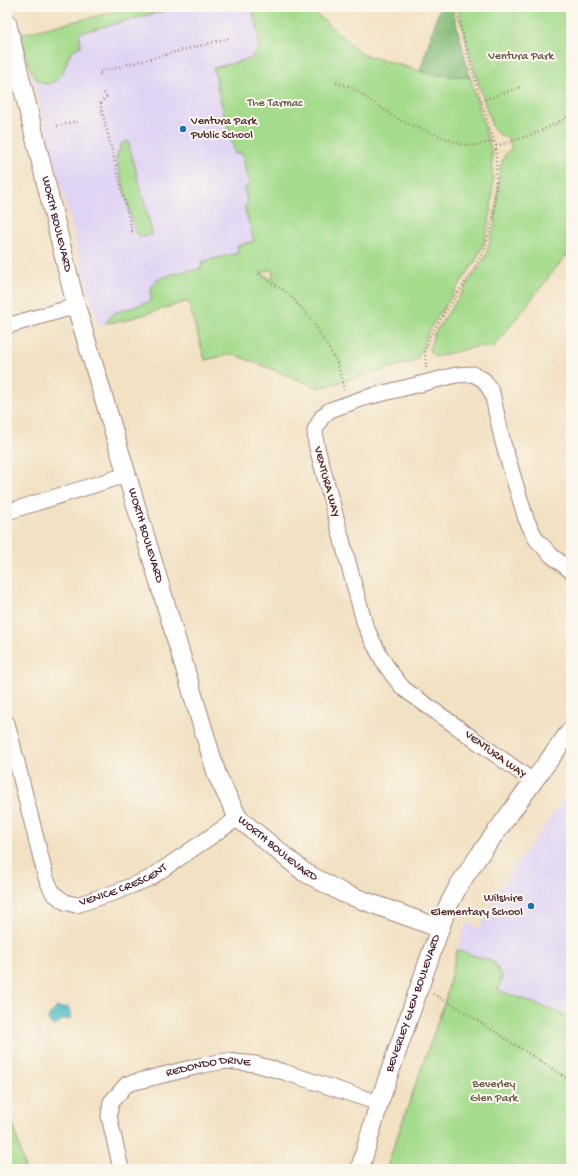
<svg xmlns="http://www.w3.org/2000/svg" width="578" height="1176" font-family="'Gochi Hand',sans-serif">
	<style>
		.built { fill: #e0d4f4 }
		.green { fill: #a4db8c; stroke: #777d5c; fill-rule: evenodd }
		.forest { fill: #83bb78; stroke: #666d52 }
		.water { fill: #52bfc9; stroke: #4e6f7a }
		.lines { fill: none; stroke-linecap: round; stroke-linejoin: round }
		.minor-casing { stroke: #9e8077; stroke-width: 17 }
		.tertiary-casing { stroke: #9e8077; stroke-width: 20 }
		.path { stroke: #9e8077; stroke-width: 2.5; stroke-dasharray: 1 3; stroke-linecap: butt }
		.minor { stroke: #fff; stroke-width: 15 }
		.tertiary { stroke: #fff; stroke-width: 18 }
		.poi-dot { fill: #1f6fb2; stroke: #fbf7ec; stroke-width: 1.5 }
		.labels { text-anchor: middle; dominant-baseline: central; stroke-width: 4; stroke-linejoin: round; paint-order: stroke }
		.park-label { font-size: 12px; fill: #655748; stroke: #fbf7ec }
		.poi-label { font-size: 12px; fill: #4a1f2b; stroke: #fbf7ec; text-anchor: start }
		.street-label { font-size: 12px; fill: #4a1f2b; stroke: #fbf7ec }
	</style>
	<rect width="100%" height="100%" fill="#fbf7ec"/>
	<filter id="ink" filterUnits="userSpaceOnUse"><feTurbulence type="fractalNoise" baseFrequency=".025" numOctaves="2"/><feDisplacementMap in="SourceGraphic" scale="8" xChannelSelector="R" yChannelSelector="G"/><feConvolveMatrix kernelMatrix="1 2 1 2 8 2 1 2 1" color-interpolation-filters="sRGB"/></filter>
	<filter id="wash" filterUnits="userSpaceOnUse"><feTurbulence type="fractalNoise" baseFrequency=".012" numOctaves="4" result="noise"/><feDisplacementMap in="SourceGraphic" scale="16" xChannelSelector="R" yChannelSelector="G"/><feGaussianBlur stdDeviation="0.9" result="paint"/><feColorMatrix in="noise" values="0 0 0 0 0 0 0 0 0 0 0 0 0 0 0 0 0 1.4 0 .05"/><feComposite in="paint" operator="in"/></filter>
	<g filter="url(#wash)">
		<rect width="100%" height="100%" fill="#f2e1c3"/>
		<g class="built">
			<path d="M 173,7 L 300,7 L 312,10 L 349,44 L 272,269 L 188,301 L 123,321 L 98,325 L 31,72 L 34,76 L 56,80 L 64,69 L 69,55 L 72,50 L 81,46 L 79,33 Z"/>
			<path d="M 571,790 L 571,1017 L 498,990 L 457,950 L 467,922 L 480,929 L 498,890 Z"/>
		</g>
		<g class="green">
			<path d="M 135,7 L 179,7 L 79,33 L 81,46 C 65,52 70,61 62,73 C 59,78 53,84 47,84 C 29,84 24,48 21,34 Z"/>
			<path d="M 249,7 L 300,7 L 312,10 L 362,54 L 434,75 L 470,77 L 492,153 L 493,183 L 491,211 L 485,240 L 476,260 L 431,327 C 425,338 423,352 415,361 L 319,388 L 233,354 L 205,360 L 188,301 L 123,321 L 105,323 L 114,313 L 151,301 C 151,296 150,290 152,286 C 158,274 190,271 202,268 L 201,262 L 238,253 L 237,246 L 254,241 L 244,206 L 248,205 L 244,188 L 250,186 L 241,152 L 235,154 L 217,87 L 216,77 L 213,68 L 250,59 L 260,45 L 258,44 C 260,35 255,13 249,7 ZM 272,269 L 273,280 L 261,273 Z"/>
			<path d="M 457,7 L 571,7 L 571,249 L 493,348 L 479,346 L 435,357 L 429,350 L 434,334 L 481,264 L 486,255 L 494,227 L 500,167 L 506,153 L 512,148 L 508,138 C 500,136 496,133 492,126 L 476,75 Z"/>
			<path d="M 128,141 L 152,232 L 152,235 L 141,237 L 135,232 L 116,158 L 122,143 Z"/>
			<path d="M 457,950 L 494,962 L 502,977 L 498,990 L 571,1017 L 571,1169 L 386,1169 L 445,1001 Z"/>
			<path d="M 7,1100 L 25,1169 L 7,1169 Z"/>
		</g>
		<path class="forest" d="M 440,7 L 452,7 L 470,77 L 434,75 L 420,71 Z"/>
		<path class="water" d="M 57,1007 L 63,1008 L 68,1007 L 72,1016 L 70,1019 L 63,1019 L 58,1024 L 54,1026 L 50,1023 L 48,1019 C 50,1013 54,1012 57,1007 Z"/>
	</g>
	<g filter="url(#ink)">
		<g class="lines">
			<defs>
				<g id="minor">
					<path d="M 7,326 L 76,306"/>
					<path d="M 7,512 L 126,475"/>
					<path id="s1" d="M 7,723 L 46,878 L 53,893 L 65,902 L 76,905 L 116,892 L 150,878 L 238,818"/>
					<path d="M 534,782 L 404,689 C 386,669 376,649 365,625 L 316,444 L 315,430 L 322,417 L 330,410 L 364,398 L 456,375 L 473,374 L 484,380 L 492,393 L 503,443 L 526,519 L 536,539 L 551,555 L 571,571"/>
					<path id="s2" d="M 121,1169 L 109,1116 L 111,1102 L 127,1084 L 203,1065 L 226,1061 L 255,1064 L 284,1072 L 379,1103"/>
				</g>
				<g id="tertiary">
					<path id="s3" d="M 7,23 L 76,306 L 217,775 L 238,818 L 304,872 L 343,893 L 439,928"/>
					<path id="s4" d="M 360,1169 L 379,1103 L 447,908 L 459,885 L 480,854 L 571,730"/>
				</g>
			</defs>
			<use href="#minor" class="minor-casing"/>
			<use href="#tertiary" class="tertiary-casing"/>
			<g class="path">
				<path d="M 100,75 L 99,72 L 229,38"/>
				<path d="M 336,83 L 349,86 L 399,120 L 460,144 C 473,147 482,144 495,141"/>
				<path d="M 104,93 L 106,97 L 101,103 L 101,107 L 132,231 L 129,232"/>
				<path d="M 481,101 L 520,87"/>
				<path d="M 57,126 L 78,121"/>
				<path d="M 496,146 C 523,138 549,130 571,114"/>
				<path d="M 259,274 L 289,294 L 313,322 L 338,364 L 344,390"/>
				<path d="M 426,368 L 425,352 L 431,334 L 474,269 L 485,248 L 494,216 L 496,187 L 496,146 L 481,101 L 455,7"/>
				<path d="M 433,994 L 457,1007 L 571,1081"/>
			</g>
			<use href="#minor" class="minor"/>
			<use href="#tertiary" class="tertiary"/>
		</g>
	</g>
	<g class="poi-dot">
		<circle cx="183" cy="129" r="4"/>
		<circle cx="531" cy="906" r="4"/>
	</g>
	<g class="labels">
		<g class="park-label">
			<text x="521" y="57">Ventura Park</text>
			<text x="275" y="104">The Tarmac</text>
			<text x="494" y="1085">Beverley<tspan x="494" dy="14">Glen Park</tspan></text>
		</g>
		<g class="poi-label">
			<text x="191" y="122">Ventura Park<tspan x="191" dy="14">Public School</tspan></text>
			<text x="523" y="899" text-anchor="end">Wilshire<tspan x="523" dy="14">Elementary School</tspan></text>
		</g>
		<g class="street-label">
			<text stroke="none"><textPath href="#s3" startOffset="207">WORTH BOULEVARD</textPath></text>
			<text transform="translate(326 482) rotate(75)">VENTURA WAY</text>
			<text stroke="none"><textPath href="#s3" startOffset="531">WORTH BOULEVARD</textPath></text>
			<text transform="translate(495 755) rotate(36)">VENTURA WAY</text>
			<text stroke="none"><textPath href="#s3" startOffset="879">WORTH BOULEVARD</textPath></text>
			<text stroke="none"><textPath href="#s1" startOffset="254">VENICE CRESCENT</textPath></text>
			<text stroke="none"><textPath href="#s4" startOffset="174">BEVERLEY GLEN BOULEVARD</textPath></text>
			<text stroke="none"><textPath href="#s2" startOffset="176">REDONDO DRIVE</textPath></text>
		</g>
	</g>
	<rect width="578" height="1176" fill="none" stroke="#fbf7ec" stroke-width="24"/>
</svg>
